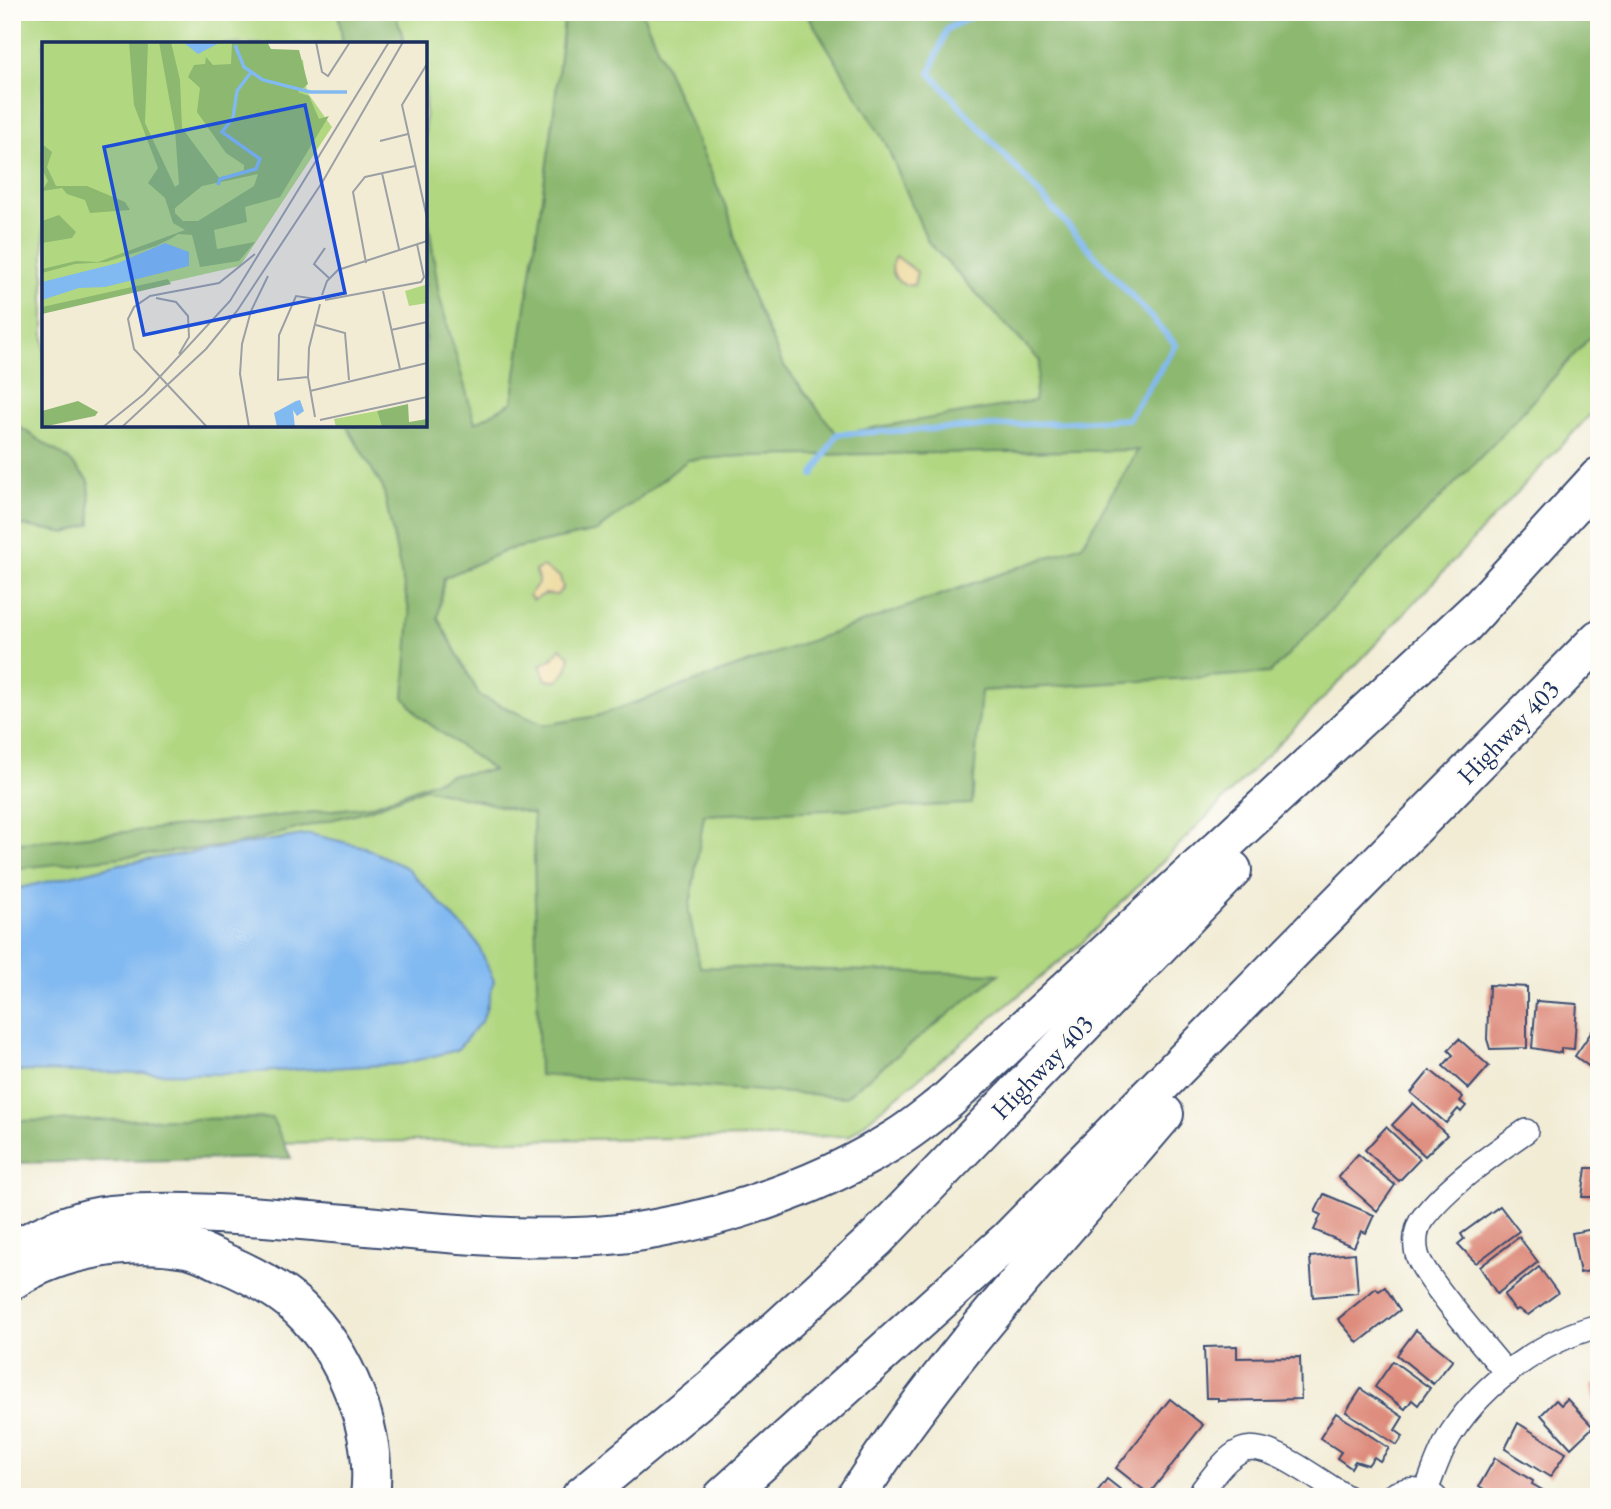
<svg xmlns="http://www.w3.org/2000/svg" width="1611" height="1509" font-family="'EB Garamond',serif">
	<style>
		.green { fill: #b1d781; stroke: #668370; stroke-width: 2; fill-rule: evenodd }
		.forest { fill: #8cb86f; stroke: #547466; stroke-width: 2; fill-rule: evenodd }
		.sand { fill: #eeda9e; stroke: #84847e; stroke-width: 2 }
		.water { fill: #81b9f1; stroke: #4e74a8; stroke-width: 2 }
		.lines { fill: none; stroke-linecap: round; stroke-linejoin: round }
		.stream { stroke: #81b9f1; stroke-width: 6 }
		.building { fill: #de8c7d }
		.minor-casing { stroke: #3b4b70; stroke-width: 26 }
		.motorway-casing { stroke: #3b4b70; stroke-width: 42 }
		.minor { stroke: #fff; stroke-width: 23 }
		.motorway { stroke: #fff; stroke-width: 38 }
		.labels { text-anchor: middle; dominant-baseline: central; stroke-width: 5; stroke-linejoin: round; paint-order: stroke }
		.street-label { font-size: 26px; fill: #1b2f5e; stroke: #fdfcf7 }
		.inset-river { fill: none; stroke: #81b9f1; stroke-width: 3.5 }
		.inset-road { fill: none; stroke: #9ca0a5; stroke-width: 2 }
		.view { fill: #1d4ed8; fill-opacity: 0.15; stroke: #1d4ed8; stroke-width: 3.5 }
		.inset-edge { fill: none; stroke: #1b2f5e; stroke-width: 3.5 }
	</style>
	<rect width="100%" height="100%" fill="#fdfcf7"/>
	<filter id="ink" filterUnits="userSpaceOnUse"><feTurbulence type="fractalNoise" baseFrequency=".0143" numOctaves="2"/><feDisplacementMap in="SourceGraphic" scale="14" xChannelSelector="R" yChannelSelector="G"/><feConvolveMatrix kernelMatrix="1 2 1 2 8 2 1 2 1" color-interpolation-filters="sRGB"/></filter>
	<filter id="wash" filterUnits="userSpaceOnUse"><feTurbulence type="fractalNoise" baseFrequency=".00686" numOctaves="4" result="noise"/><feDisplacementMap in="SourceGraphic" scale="28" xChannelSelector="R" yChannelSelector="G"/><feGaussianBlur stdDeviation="1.57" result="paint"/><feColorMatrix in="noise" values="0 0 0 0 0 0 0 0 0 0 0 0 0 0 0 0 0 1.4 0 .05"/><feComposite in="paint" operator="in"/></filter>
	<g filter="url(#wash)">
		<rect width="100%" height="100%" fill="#f2ecd5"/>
		<path class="green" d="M 12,12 L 1599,12 L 1599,405 L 1355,666 L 1082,943 L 849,1136 L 12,1146 ZM 44,44 L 425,44 L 425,425 L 44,425 Z"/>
		<g class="forest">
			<path d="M 338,12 L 395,12 L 405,44 L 343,44 Z"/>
			<path d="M 565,12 L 642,12 L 729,214 L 745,279 L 782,363 L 837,434 L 1034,401 L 1040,361 L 928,242 L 886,144 L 806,12 L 1599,12 L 1599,327 L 1500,437 L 1270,673 L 981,691 L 972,804 L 704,815 L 689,912 L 700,967 L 999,974 L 845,1097 L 539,1075 L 533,814 L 425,788 L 369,810 L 235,845 L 12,869 L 12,844 L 371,806 L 450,775 L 493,770 L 420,717 L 404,697 L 410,615 L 383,488 L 346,425 L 425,425 L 425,196 L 439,295 L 475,423 L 512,402 L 551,136 ZM 1138,450 L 1082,545 L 597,716 L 544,725 L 480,696 L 438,618 L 444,578 L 507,550 L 597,531 L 688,460 L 744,456 Z"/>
			<path d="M 12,422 L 67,458 L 89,481 L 91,524 L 67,533 L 12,524 Z"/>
			<path d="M 272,1118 L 291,1158 L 12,1163 L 12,1121 Z"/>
		</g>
		<g class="sand">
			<path d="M 896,256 L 917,272 L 914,285 C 897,288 886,270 896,256 Z"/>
			<path d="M 542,567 L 560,577 L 563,588 L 557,595 L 545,594 L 533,600 L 529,595 L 539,582 L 535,571 Z"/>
			<path d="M 560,648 L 570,656 L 567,670 L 558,681 L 546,680 L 540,665 L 552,659 Z"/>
		</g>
		<path class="water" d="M 310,834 L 364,847 L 407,868 L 477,942 L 494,981 L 483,1019 L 457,1050 L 402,1064 L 221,1074 L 12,1071 L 12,890 L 120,864 Z"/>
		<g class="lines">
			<path class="stream" d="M 813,475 L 837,434 L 1128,419 L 1176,345 L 930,73 L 947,29 L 980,12"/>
		</g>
		<g id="blocks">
			<g class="building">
				<path d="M 1489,985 L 1527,987 L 1527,1048 L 1490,1049 L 1487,1039 Z"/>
				<path d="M 1536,1001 L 1577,1004 L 1574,1049 L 1561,1048 L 1561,1053 L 1532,1048 Z"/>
				<path d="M 1599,1021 L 1599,1074 L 1575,1056 Z"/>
				<path d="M 1459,1039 L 1489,1066 L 1469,1089 L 1443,1066 L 1453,1055 L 1448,1050 Z"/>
				<path d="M 1430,1070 L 1463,1097 L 1460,1101 L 1466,1106 L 1461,1112 L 1458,1109 L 1446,1123 L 1411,1093 Z"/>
				<path d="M 1413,1103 L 1447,1135 L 1425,1156 L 1392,1125 Z"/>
				<path d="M 1386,1127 L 1420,1159 L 1399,1181 L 1365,1150 Z"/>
				<path d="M 1358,1154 L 1395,1185 L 1377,1211 L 1338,1177 Z"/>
				<path d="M 1586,1168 L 1599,1168 L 1599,1197 L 1582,1197 Z"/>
				<path d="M 1324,1194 L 1374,1215 L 1366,1233 L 1361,1231 L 1354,1247 L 1314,1230 L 1321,1215 L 1315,1212 Z"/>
				<path d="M 1500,1206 L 1519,1231 L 1476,1263 L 1458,1244 L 1464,1239 L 1461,1234 Z"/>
				<path d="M 1599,1228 L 1599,1269 L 1580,1273 L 1572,1233 Z"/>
				<path d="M 1519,1237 L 1538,1262 L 1497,1294 L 1480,1267 Z"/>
				<path d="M 1355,1253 L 1358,1293 L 1313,1297 L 1310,1257 Z"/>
				<path d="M 1539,1267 L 1558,1293 L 1528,1315 L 1518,1309 L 1515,1311 L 1504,1295 Z"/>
				<path d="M 1385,1287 L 1400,1310 L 1358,1343 L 1338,1319 L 1376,1288 L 1379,1291 Z"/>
				<path d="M 1416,1330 L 1453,1360 L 1433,1384 L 1397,1355 Z"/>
				<path d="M 1237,1346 L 1237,1358 L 1300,1357 L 1301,1399 L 1218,1401 L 1218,1398 L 1206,1398 L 1204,1347 Z"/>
				<path d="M 1393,1361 L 1430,1388 L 1418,1405 L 1412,1400 L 1405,1409 L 1375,1387 Z"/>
				<path d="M 1599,1383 L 1599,1420 L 1597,1420 L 1592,1384 Z"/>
				<path d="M 1361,1389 L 1403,1417 L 1395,1430 L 1403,1436 L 1397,1445 L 1346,1412 Z"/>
				<path d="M 1170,1399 L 1203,1425 L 1149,1494 L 1116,1468 Z"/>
				<path d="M 1567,1399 L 1593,1427 L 1571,1448 L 1541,1415 L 1556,1400 L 1561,1405 Z"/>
				<path d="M 1336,1413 L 1389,1448 L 1380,1461 L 1374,1457 L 1368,1465 L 1355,1461 L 1351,1468 L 1337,1458 L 1341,1452 L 1320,1438 Z"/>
				<path d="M 1518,1423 L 1566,1453 L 1550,1477 L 1505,1449 Z"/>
				<path d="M 1495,1458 L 1533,1481 L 1532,1484 L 1546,1492 L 1544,1497 L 1497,1497 L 1479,1486 Z"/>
				<path d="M 1107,1479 L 1130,1497 L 1093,1497 Z"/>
			</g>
		</g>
	</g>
	<g filter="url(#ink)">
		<use href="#blocks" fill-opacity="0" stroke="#3b4b70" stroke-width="2"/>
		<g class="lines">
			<defs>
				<g id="minor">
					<path d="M 1507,1374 C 1489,1351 1422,1276 1417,1254 C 1414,1242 1416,1227 1423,1218 C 1448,1185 1493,1154 1526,1131"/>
					<path d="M 1426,1491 C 1434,1471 1440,1450 1452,1432 C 1484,1383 1542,1340 1599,1326"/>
					<path d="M 1197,1497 C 1210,1481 1223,1459 1242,1450 C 1269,1439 1322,1484 1347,1497"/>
					<path d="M 1390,1497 C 1405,1487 1419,1487 1435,1497"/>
				</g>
				<g id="motorway">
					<path d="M 1461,628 L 1599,477"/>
					<path d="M 12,1251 C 41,1235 78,1218 111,1215 C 181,1209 253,1216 323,1222 C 431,1231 547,1248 655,1229 C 738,1214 826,1183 897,1138 C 915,1127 931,1113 948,1100 L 1478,609"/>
					<path d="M 12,1280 C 62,1248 130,1238 187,1248 C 199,1250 211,1257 222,1262 C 248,1273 278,1288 299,1308 C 346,1353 378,1431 370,1497"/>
					<path d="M 581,1497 L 713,1388 L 876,1239 L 1232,870"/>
					<path d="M 723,1497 L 1009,1239 L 1599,639"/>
					<path d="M 856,1497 C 943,1359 1059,1238 1164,1114"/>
				</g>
			</defs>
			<use href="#minor" class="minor-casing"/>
			<use href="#motorway" class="motorway-casing"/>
			<use href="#minor" class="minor"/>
			<use href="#motorway" class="motorway"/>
		</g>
	</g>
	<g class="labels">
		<g class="street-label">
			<text transform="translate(1508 732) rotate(-46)">Highway 403</text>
			<text transform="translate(1042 1067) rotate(-46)">Highway 403</text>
		</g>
	</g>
	<g transform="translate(42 42)">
		<rect width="385" height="385" fill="#f2ecd5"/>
		<path d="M 0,0 L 214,0 L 214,5 L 261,18 L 265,50 L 290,85 L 198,224 L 0,269 ZM 385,222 L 385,261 L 367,264 L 363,249 L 383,243 ZM 335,369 L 340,385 L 294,385 L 292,377 Z" fill="#b1d781"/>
		<path d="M 87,0 L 106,0 L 103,81 L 133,145 L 137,142 L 133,88 L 117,0 L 129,0 L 138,38 L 140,86 L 178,137 L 202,128 L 202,123 L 184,111 L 155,70 L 158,46 L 146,35 L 152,23 L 163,22 L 164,15 L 171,23 L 189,22 L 190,0 L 225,0 L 229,7 L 257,8 L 266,42 L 256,50 L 267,54 L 277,77 L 287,74 L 238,155 L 203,165 L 205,180 L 172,188 L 175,207 L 213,200 L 197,219 L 158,225 L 150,193 L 136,192 L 130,196 L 114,204 L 64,220 L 33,222 L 0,231 L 0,227 L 34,219 L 56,220 L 143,188 L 131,181 L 123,156 L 106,141 L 116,126 L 92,63 ZM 216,132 L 212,144 L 156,179 L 141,179 L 133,171 L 133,166 L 160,144 ZM 0,102 L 10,110 L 5,125 L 14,144 L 45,144 L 83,160 L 88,168 L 48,171 L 43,158 L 25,152 L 20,146 L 0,149 L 6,139 L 0,127 ZM 17,173 L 34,190 L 30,196 L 0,201 L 0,179 ZM 126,237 L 129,242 L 0,272 L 0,265 ZM 36,359 L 56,370 L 53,374 L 0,385 L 0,369 ZM 366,362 L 367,380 L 385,377 L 385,385 L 340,385 L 335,369 Z" fill="#8cb86f" fill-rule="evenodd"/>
		<path d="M 141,0 L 179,0 L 156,12 ZM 123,201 L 147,210 L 147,224 L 63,245 L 37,246 L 0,258 L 0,240 L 76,221 ZM 254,359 L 258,358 L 262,369 L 255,374 L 251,368 L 253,385 L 235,385 L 232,371 Z" fill="#81b9f1"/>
		<path class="inset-river" d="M 193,3 L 202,25 L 221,38 L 268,50 L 305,50M 176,143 L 178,137 L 214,127 L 218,117 L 180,90 L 191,76 L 195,49 L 210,29"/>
		<path class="inset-road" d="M 274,0 L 280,30 L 286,34 L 308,0M 385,22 L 360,63 L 385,176M 338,99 L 366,92M 340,131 L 357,207M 283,206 L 272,222 L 287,236M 324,221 L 311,150 L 323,135 L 373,124M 341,249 L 358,327M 280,253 L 285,239 L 296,228 L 385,199M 114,256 L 134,260 L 146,274 L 147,295 L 137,312M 283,258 L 379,240 L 382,235 L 375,202M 274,283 L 303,291 L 307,338M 349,288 L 385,280M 266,335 L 236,338 L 237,293 L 254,254 L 274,257M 268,349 L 385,321M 273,375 L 266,335 L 267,306 L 278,262M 278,378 L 385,355M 61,385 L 102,352 L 188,259 L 347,0M 80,385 L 164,307 L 195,269 L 281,139 L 361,0M 165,385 L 92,307 L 86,277 L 92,265 L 108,254 L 177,241 L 213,212M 207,385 L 198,332 L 200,302 L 209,269 L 226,234"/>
		<path class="view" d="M 263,63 L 303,251 L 102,293 L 62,105 Z"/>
		<rect width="385" height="385" class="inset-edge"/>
	</g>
	<rect width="1611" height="1509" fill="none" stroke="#fdfcf7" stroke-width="42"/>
</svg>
